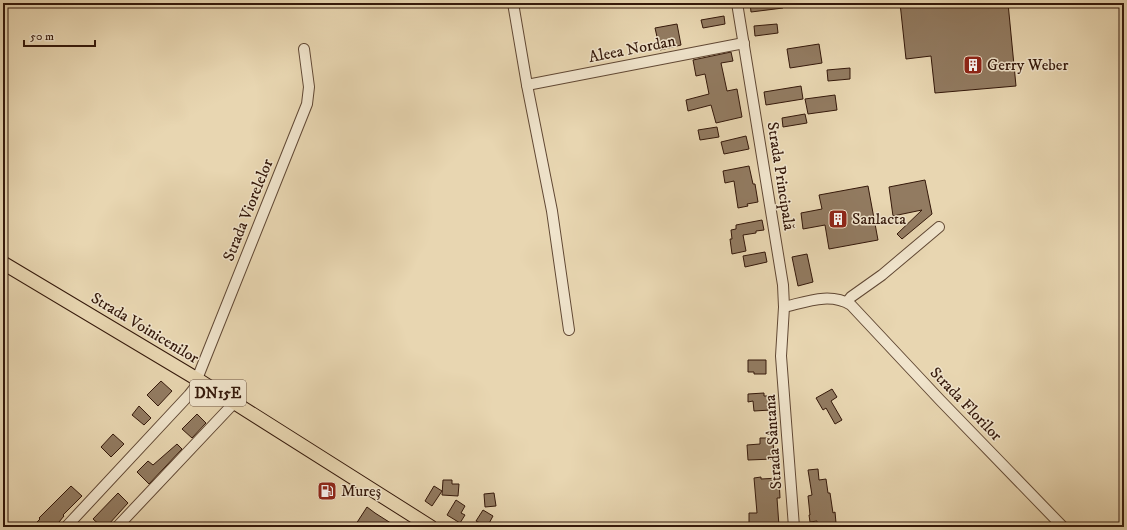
<svg xmlns="http://www.w3.org/2000/svg" width="1127" height="530" font-family="'IM FELL DW Pica',serif">
	<style>
		.building { fill: #927b61; stroke: #34180a }
		.lines { fill: none; stroke-linecap: round; stroke-linejoin: round }
		.minor-casing { stroke: #614834; stroke-width: 12 }
		.major-casing { stroke: #34180a; stroke-width: 15 }
		.minor { stroke: #f0e4cc; stroke-width: 10 }
		.major { stroke: #e8d6b1; stroke-width: 13 }
		.labels { text-anchor: middle; dominant-baseline: central; stroke-width: 3; stroke-linejoin: round; paint-order: stroke }
		.shield { fill: #f0e4cc; stroke: #6c5544; stroke-width: 1 }
		.shield-label { font-size: 15px; font-weight: bold; fill: #34180a }
		.street-label { font-size: 16px; fill: #34180a; stroke: #f0e4cc }
		.poi-label { font-size: 16px; fill: #34180a; stroke: #f0e4cc; text-anchor: start }
	</style>
	<rect width="100%" height="100%" fill="#e8d6b1"/>
	<filter id="stains"><feTurbulence type="fractalNoise" baseFrequency=".005" numOctaves="4"/><feColorMatrix values="0 0 0 0 .2 0 0 0 0 .09 0 0 0 0 .02 0 0 0 .5 -.17"/></filter>
	<radialGradient id="worn" r=".72"><stop offset=".6" stop-color="#630" stop-opacity="0"/><stop offset="1" stop-color="#630" stop-opacity=".3"/></radialGradient>
	<g class="building">
		<path d="M 750,3 L 782,3 L 783,8 L 751,12 Z"/>
		<path d="M 900,3 L 1008,3 L 1016,86 L 935,93 L 931,56 L 906,59 Z"/>
		<path d="M 724,16 L 725,24 L 703,28 L 701,20 Z"/>
		<path d="M 677,24 L 681,45 L 660,50 L 655,28 Z"/>
		<path d="M 777,24 L 778,33 L 755,36 L 754,26 Z"/>
		<path d="M 819,44 L 822,63 L 790,68 L 787,49 Z"/>
		<path d="M 731,52 L 733,61 L 721,63 L 727,91 L 737,89 L 742,117 L 716,123 L 711,105 L 688,111 L 686,100 L 709,94 L 705,74 L 696,76 L 693,60 Z"/>
		<path d="M 850,68 L 850,79 L 828,81 L 827,70 Z"/>
		<path d="M 801,86 L 803,99 L 766,105 L 764,92 Z"/>
		<path d="M 835,95 L 837,110 L 808,114 L 805,99 Z"/>
		<path d="M 805,114 L 807,123 L 783,127 L 782,118 Z"/>
		<path d="M 717,127 L 719,137 L 700,140 L 698,130 Z"/>
		<path d="M 746,136 L 749,149 L 724,154 L 721,142 Z"/>
		<path d="M 749,166 L 753,184 L 755,184 L 758,202 L 747,204 L 748,206 L 738,208 L 734,181 L 725,183 L 723,171 Z"/>
		<path d="M 925,180 L 932,214 L 902,239 L 897,234 L 922,210 L 893,216 L 889,187 Z"/>
		<path d="M 868,186 L 878,240 L 829,249 L 825,225 L 803,229 L 801,213 L 822,209 L 819,195 Z"/>
		<path d="M 762,220 L 764,230 L 756,231 L 756,233 L 743,235 L 746,251 L 732,254 L 730,239 L 732,239 L 731,230 L 736,229 L 736,225 Z"/>
		<path d="M 765,252 L 767,262 L 745,267 L 743,256 Z"/>
		<path d="M 807,254 L 813,282 L 798,286 L 792,257 Z"/>
		<path d="M 748,360 L 766,360 L 766,374 L 754,374 L 754,372 L 748,372 Z"/>
		<path d="M 161,381 L 172,391 L 158,406 L 147,395 Z"/>
		<path d="M 832,389 L 837,397 L 831,401 L 842,420 L 835,424 L 826,408 L 823,410 L 816,398 Z"/>
		<path d="M 764,393 L 764,396 L 771,396 L 771,410 L 754,411 L 753,401 L 748,402 L 748,394 Z"/>
		<path d="M 139,406 L 151,418 L 144,425 L 132,415 Z"/>
		<path d="M 197,414 L 206,423 L 192,438 L 182,429 Z"/>
		<path d="M 113,434 L 124,444 L 111,457 L 101,447 Z"/>
		<path d="M 760,438 L 773,438 L 774,459 L 748,460 L 747,445 L 760,444 Z"/>
		<path d="M 177,444 L 182,449 L 149,484 L 137,472 L 148,461 L 153,465 Z"/>
		<path d="M 818,469 L 819,480 L 826,479 L 828,493 L 830,493 L 833,513 L 835,512 L 836,523 L 817,525 L 817,521 L 810,522 L 809,515 L 810,515 L 808,496 L 812,495 L 808,470 Z"/>
		<path d="M 761,477 L 761,479 L 779,478 L 780,498 L 777,498 L 779,526 L 749,527 L 749,513 L 757,513 L 754,478 Z"/>
		<path d="M 443,480 L 452,480 L 452,484 L 459,484 L 458,496 L 442,495 Z"/>
		<path d="M 71,486 L 82,496 L 63,515 L 64,516 L 59,522 L 60,523 L 56,527 L 40,527 L 36,523 L 40,519 L 39,518 Z"/>
		<path d="M 434,486 L 442,491 L 432,506 L 425,501 Z"/>
		<path d="M 118,493 L 128,503 L 109,524 L 108,523 L 105,527 L 102,527 L 93,519 Z"/>
		<path d="M 494,493 L 496,506 L 485,507 L 484,494 Z"/>
		<path d="M 456,500 L 465,506 L 461,513 L 465,515 L 460,523 L 447,515 Z"/>
		<path d="M 367,507 L 375,513 L 397,527 L 360,527 L 356,524 Z"/>
		<path d="M 483,510 L 493,516 L 487,527 L 478,527 L 480,523 L 476,521 Z"/>
	</g>
	<g class="lines">
		<defs>
			<g id="minor">
				<path d="M 513,3 L 527,85 L 552,211 L 569,330"/>
				<path d="M 737,3 L 783,285 L 784,307 L 781,356 L 794,527"/>
				<path d="M 527,85 L 744,43"/>
				<path d="M 847,302 L 851,297 L 882,275 L 939,227"/>
				<path d="M 784,307 C 806,302 830,292 851,305 L 940,400 L 1063,527"/>
				<path d="M 197,379 L 307,104 L 309,87 L 304,49"/>
				<path d="M 66,527 L 189,395 L 200,381"/>
				<path d="M 117,527 L 234,403"/>
			</g>
			<path id="major" d="M 3,263 L 197,379 L 431,527"/>
		</defs>
		<use href="#minor" class="minor-casing"/>
		<use href="#major" class="major-casing"/>
		<use href="#minor" class="minor"/>
		<use href="#major" class="major"/>
	</g>
	<defs>
		<symbol id="building-square" viewBox="-11 -11 22 22"><rect x="-9" y="-9" width="18" height="18" rx="4" fill="#8f2418" stroke="#f0e4cc"/><path d="M-4-6H4V6H1V3H-1V6H-4ZM-2.5-4.3h1.7v1.8h-1.7ZM.8-4.3h1.7v1.8H.8ZM-2.5-1h1.7V.8h-1.7ZM.8-1h1.7V.8H.8Z" fill="#fff"/></symbol>
		<symbol id="fuel-square" viewBox="-11 -11 22 22"><rect x="-9" y="-9" width="18" height="18" rx="4" fill="#8f2418" stroke="#f0e4cc"/><path d="M-5.5-6h7V0h2V4h1.3V-2.5L3-4.5l.8-.8L6-3V5H2.5V1h-1V6h-7ZM-4.2-4.7v3.2H.2V-4.7Z" fill="#fff"/></symbol>
	</defs>
	<g fill-rule="evenodd">
		<use href="#building-square" x="962" y="54" width="22" height="22"/>
		<use href="#building-square" x="827" y="208" width="22" height="22"/>
		<use href="#fuel-square" x="316" y="480" width="22" height="22"/>
	</g>
	<g class="labels">
		<rect class="shield" x="190" y="380" width="56" height="26" rx="3"/>
		<g class="shield-label">
			<text x="218" y="393">DN15E</text>
		</g>
		<g class="street-label">
			<text transform="translate(632 49) rotate(-11)">Aleea Nordan</text>
			<text transform="translate(781 176) rotate(81)">Strada Principală</text>
			<text transform="translate(248 210) rotate(-68)">Strada Viorelelor</text>
			<text transform="translate(145 328) rotate(31)">Strada Voinicenilor</text>
			<text transform="translate(966 404) rotate(46)">Strada Florilor</text>
			<text transform="translate(773 442) rotate(-94)">Strada Sântana</text>
		</g>
		<g class="poi-label">
			<text x="987" y="65">Gerry Weber</text>
			<text x="852" y="219">Sanlacta</text>
			<text x="341" y="491">Mureș</text>
		</g>
	</g>
	<rect width="1127" height="530" fill="none" stroke="#e8d6b1" stroke-width="16"/>
	<rect x="4" y="4" width="1119" height="522" fill="none" stroke="#34180a" stroke-width="2"/>
	<rect x="8" y="8" width="1111" height="514" fill="none" stroke="#34180a"/>
	<path d="M24 40v6h71v-6" fill="none" stroke="#34180a" stroke-width="2"/>
	<text x="30" y="40" font-size="12" fill="#34180a" stroke="#f0e4cc" stroke-width="3" paint-order="stroke">50 m</text>
	<rect width="100%" height="100%" filter="url(#stains)"/>
	<rect width="100%" height="100%" fill="url(#worn)"/>
</svg>
